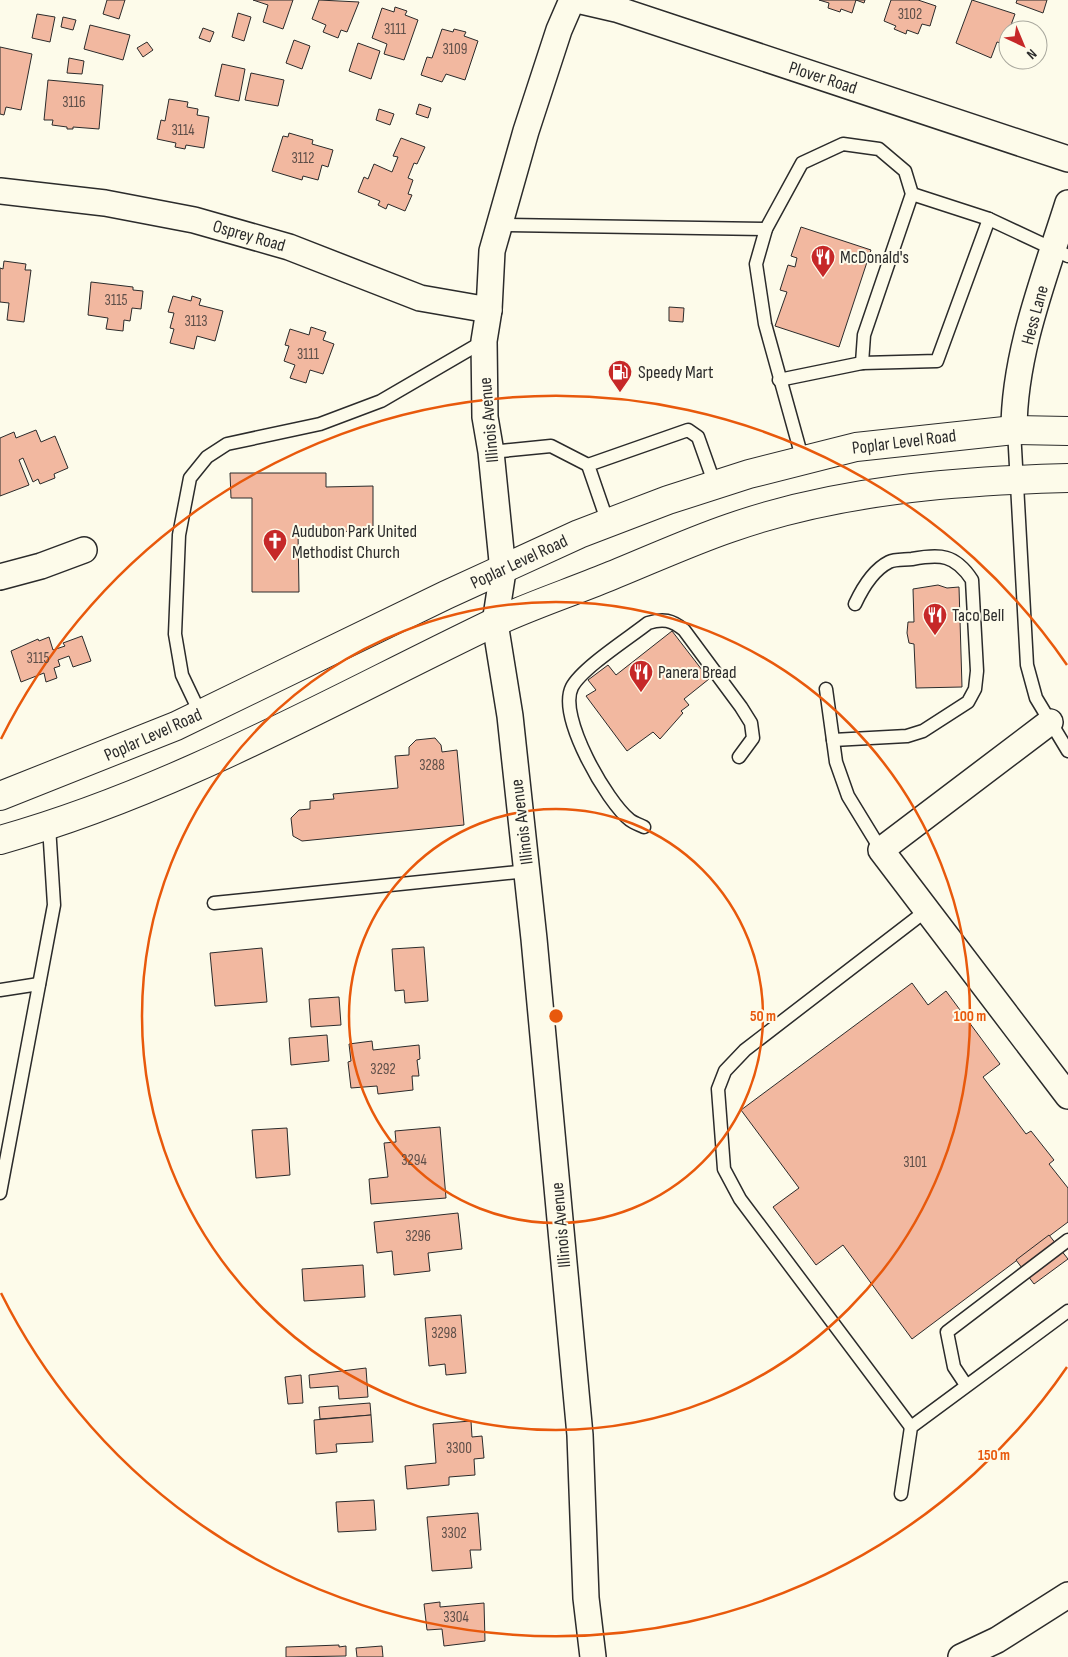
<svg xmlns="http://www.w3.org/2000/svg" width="1068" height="1657" font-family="'Sofia Sans Condensed',sans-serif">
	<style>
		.building { fill: #f2b8a0; stroke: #2b2b2b }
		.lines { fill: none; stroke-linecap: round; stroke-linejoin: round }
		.lane-casing { stroke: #2b2b2b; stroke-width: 15 }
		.street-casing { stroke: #2b2b2b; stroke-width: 28 }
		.secondary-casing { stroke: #2b2b2b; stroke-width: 30 }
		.lane { stroke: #fdfbea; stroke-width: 12 }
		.street { stroke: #fdfbea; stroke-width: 25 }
		.secondary { stroke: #fdfbea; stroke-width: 28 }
		.ring { fill: none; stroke: #e8590c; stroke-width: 2.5 }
		.labels { text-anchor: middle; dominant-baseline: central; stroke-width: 4; stroke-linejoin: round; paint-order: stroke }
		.number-label { font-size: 15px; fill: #5d4e48 }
		.street-label { font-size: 18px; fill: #2b2b2b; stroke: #fdfbea }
		.poi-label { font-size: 18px; fill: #2b2b2b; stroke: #fdfbea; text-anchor: start }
		.centre { fill: #e8590c; stroke: #fdfbea; stroke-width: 2.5 }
		.ring-label { font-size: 15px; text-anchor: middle; font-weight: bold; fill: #e8590c; stroke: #fdfbea; stroke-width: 4; stroke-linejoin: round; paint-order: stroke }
	</style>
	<rect width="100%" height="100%" fill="#fdfbea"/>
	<g class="building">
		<path d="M 107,0 L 125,0 L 119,19 L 103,14 Z"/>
		<path d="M 253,0 L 293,0 L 283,29 L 263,22 L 268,5 Z"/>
		<path d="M 319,0 L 359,2 L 347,32 L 341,30 L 338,38 L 323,32 L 326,25 L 312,19 Z"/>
		<path d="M 819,0 L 865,0 L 864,3 L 856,0 L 852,13 L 841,9 L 840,12 L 828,8 L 829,3 Z"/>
		<path d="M 891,0 L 918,0 L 936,6 L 930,26 L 922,24 L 918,34 L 907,30 L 906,34 L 894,29 L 896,26 L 884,21 Z"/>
		<path d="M 972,0 L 1015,14 L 1004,44 L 997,42 L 991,58 L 956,43 Z"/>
		<path d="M 1017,0 L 1047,0 L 1043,13 L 1016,3 Z"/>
		<path d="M 395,7 L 407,11 L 405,15 L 418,20 L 404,60 L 384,54 L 387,44 L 372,38 L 382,8 L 394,12 Z"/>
		<path d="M 238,13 L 251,17 L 244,41 L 232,37 Z"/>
		<path d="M 37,14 L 55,17 L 50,42 L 32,38 Z"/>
		<path d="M 63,17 L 76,20 L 73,30 L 61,27 Z"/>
		<path d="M 90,25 L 130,35 L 123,60 L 84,49 Z"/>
		<path d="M 203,28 L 214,32 L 210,42 L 199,38 Z"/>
		<path d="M 442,29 L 453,32 L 454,29 L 466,32 L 464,36 L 478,41 L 465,80 L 446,74 L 442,82 L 421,75 L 427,57 L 432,58 Z"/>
		<path d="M 294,40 L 310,46 L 302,69 L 286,63 Z"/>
		<path d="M 147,42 L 153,50 L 143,57 L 137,48 Z"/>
		<path d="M 358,43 L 380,51 L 371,79 L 349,71 Z"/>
		<path d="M 0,47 L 32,54 L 21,110 L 6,107 L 4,115 L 0,114 Z"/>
		<path d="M 69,58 L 84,61 L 82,74 L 67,73 Z"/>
		<path d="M 222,64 L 245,69 L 239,101 L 215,96 Z"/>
		<path d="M 251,73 L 284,80 L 278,106 L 245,100 Z"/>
		<path d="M 48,80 L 103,85 L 99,129 L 73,127 L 73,129 L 67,129 L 67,127 L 52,125 L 53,120 L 44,120 Z"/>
		<path d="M 169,99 L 188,102 L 187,107 L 198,109 L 197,115 L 209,117 L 204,148 L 186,145 L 185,149 L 175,147 L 176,143 L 157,139 L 161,120 L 165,121 Z"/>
		<path d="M 419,104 L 431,108 L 428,118 L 416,114 Z"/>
		<path d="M 379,109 L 394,114 L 390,125 L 376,120 Z"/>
		<path d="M 289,133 L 313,140 L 312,144 L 333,150 L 328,167 L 322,165 L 318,180 L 303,176 L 302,180 L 272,171 L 283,136 L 288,137 Z"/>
		<path d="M 401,138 L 425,147 L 417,164 L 414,163 L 408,178 L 413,180 L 408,194 L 412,195 L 405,211 L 388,204 L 386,209 L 378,205 L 380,201 L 358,192 L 364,177 L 368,179 L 374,164 L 392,172 L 398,157 L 393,156 Z"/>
		<path d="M 801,227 L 871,250 L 839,347 L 775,326 L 787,292 L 780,290 L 788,265 L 795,267 L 797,258 L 791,256 Z"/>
		<path d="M 4,261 L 26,264 L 25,270 L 31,270 L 24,322 L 7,320 L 9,303 L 0,302 L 0,268 L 3,269 Z"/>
		<path d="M 91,282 L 133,287 L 133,290 L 143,291 L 141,309 L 132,308 L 130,321 L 124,320 L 123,331 L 106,329 L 108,318 L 88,315 Z"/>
		<path d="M 173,296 L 191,301 L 192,296 L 201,299 L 199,305 L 223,311 L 215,341 L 197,336 L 194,349 L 170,343 L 174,329 L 170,328 L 174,313 L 168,312 Z"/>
		<path d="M 669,307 L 684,308 L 683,322 L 669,321 Z"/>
		<path d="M 311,327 L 326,332 L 323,340 L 334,344 L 323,374 L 310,370 L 306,383 L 290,378 L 295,365 L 284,361 L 289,346 L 285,345 L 290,329 L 309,335 Z"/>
		<path d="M 36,430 L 41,442 L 55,436 L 68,468 L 54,474 L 55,478 L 40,484 L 38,479 L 33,482 L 23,458 L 19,460 L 29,485 L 0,496 L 0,438 L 14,432 L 16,438 Z"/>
		<path d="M 230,473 L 326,473 L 326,487 L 373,486 L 373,531 L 298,532 L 299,592 L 252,592 L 252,498 L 231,498 Z"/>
		<path d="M 938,585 L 947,588 L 959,587 L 962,687 L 916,688 L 914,644 L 909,643 L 907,633 L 908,622 L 914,622 L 913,589 Z"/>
		<path d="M 672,631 L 709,679 L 684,699 L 689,705 L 681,711 L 683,713 L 660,739 L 653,732 L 627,751 L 586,696 L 596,690 L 588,680 L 608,665 L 616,675 Z"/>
		<path d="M 82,636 L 91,661 L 73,667 L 69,656 L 58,660 L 60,666 L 54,668 L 57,678 L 46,682 L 44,673 L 21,682 L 11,651 L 38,639 L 39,641 L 49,637 L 53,650 L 65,646 L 63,643 Z"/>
		<path d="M 435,738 L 441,745 L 442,752 L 457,750 L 464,825 L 302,841 L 293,836 L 291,818 L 299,810 L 310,809 L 310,801 L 334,799 L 333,794 L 398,788 L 395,756 L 409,755 L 409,747 L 416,740 Z"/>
		<path d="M 424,947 L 428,1001 L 405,1003 L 404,990 L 395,991 L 392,949 Z"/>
		<path d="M 262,948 L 267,1002 L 215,1006 L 210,953 Z"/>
		<path d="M 912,983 L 928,1005 L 946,991 L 1000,1064 L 983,1077 L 1026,1134 L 1031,1131 L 1054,1160 L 1049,1164 L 1068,1188 L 1068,1222 L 912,1339 L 843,1245 L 816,1265 L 773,1207 L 799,1188 L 741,1110 Z"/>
		<path d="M 339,997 L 341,1025 L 311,1027 L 309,999 Z"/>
		<path d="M 327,1035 L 329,1061 L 291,1065 L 289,1038 Z"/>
		<path d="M 372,1041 L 373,1050 L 419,1045 L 420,1059 L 417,1060 L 419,1076 L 412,1076 L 413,1090 L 378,1094 L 377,1086 L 351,1088 L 348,1062 L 351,1061 L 349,1044 Z"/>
		<path d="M 440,1127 L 446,1198 L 371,1204 L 369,1179 L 388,1177 L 384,1143 L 396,1142 L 395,1131 Z"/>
		<path d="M 287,1128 L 290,1175 L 256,1178 L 252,1130 Z"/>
		<path d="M 458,1213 L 462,1249 L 428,1253 L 430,1271 L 394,1275 L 392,1251 L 377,1253 L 374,1222 Z"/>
		<path d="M 1049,1235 L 1068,1259 L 1034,1284 L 1016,1260 Z"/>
		<path d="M 363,1265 L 365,1297 L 304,1301 L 302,1269 Z"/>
		<path d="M 461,1315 L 466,1373 L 446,1375 L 445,1364 L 429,1366 L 425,1318 Z"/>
		<path d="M 366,1368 L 368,1397 L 339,1399 L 338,1386 L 310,1388 L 309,1375 Z"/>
		<path d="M 301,1375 L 303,1403 L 288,1404 L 285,1377 Z"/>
		<path d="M 370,1403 L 371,1415 L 320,1419 L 319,1407 Z"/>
		<path d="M 371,1415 L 373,1442 L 336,1444 L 337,1452 L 316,1454 L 314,1420 Z"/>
		<path d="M 471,1421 L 472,1437 L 482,1436 L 484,1458 L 474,1459 L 475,1475 L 449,1477 L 449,1485 L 407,1489 L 405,1466 L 436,1463 L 433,1424 Z"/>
		<path d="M 374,1500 L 376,1530 L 338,1532 L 336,1502 Z"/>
		<path d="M 478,1513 L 481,1550 L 470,1550 L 472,1568 L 432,1571 L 427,1517 Z"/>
		<path d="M 440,1602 L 440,1607 L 484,1603 L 485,1641 L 444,1646 L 442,1629 L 427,1630 L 424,1604 Z"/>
		<path d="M 339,1645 L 339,1647 L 346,1646 L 346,1656 L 286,1657 L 286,1647 Z"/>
		<path d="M 382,1646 L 383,1657 L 357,1657 L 356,1648 Z"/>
	</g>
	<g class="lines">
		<defs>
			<g id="lane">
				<path d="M 912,194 L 989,219 L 1068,256"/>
				<path d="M 500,225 L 766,229"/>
				<path d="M 779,380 L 862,363 L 937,361 L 989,219"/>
				<path d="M 1014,430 L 1027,665 L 1036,698 L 1068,751"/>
				<path d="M 491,452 L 551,446 L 588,465"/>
				<path d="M 803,461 L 765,324 L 756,264 L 766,229 L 802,163 L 843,144 L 879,149 L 905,171 L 912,194 L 864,335 L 862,363"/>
				<path d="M 608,523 L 588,465 L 688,430 L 698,437 L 715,485"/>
				<path d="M 826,689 L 836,762 L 848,796 L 881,850"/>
				<path d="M 201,715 L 182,675 L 175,634 L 179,535 L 190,478 L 207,457 L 227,444 L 320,424 L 381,401 L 484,341"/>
				<path d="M 833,740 L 907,736 L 923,731 L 968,702 L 975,689 L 977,671 L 972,580 C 955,554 940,554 912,559 C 905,560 895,559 889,562 C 873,570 862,589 855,604"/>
				<path d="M 644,827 C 640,825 634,823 630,820 C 607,802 557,716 572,687 C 582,668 629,638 648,623 C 663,618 672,620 684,630 L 741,707 L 751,723 L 753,738 L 739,757"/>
				<path d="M 214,903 L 528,871"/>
				<path d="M 0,990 L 39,984"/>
				<path d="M 0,1193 L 54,905 L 49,826"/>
				<path d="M 966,1385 L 954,1367 L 947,1332 L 1068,1240"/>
				<path d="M 911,1427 L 740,1199 L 724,1169 L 718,1089 L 725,1071 L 745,1050 L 927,910"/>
				<path d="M 901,1494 L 911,1427 L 1068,1311"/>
			</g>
			<g id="street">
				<path d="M 572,0 L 559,30 L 526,131 L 492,251 L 489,310 L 484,341 L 485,417 L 491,452 L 503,571 L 495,623 L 510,716 L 534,939 L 580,1435 L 586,1598 L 593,1657"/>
				<path d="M 577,0 L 616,9 L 1068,159"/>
				<path d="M 0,191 L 105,203 L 194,220 L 289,247 L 420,298 L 489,310"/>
				<path d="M 1014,430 C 1014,353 1045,276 1068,203"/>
				<path d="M 0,577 L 41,566 L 84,550"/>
				<path d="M 1050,722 L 881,850 L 1068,1096"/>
				<path d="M 961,1657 L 997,1640 L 1068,1595"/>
			</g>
			<g id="secondary">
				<path d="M 0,796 L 176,726 L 446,595 L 579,534 L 668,500 L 749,474 L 856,447 L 1014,430 L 1068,431"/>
				<path d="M 0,840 C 172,792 331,701 491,624 C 529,606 569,593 608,577 C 648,561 689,542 730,528 C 838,490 955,481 1068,478"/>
			</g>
		</defs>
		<use href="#lane" class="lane-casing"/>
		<use href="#street" class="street-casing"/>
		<use href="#secondary" class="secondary-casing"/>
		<use href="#lane" class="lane"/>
		<use href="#street" class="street"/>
		<use href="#secondary" class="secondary"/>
	</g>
	<g class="ring">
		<circle cx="556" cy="1016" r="207"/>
		<circle cx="556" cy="1016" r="414"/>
		<path d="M1067 1367A620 620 0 0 1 1 1293M1 739A620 620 0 0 1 1067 665"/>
	</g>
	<defs>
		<symbol id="restaurant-pin" viewBox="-11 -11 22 30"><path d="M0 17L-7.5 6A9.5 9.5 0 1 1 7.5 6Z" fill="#c62828" stroke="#fdfbea"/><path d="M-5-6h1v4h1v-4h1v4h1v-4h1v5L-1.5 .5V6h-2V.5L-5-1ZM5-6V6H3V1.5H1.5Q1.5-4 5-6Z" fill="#fff"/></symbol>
		<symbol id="fuel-pin" viewBox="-11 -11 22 30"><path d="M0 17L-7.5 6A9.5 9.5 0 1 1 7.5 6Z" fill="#c62828" stroke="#fdfbea"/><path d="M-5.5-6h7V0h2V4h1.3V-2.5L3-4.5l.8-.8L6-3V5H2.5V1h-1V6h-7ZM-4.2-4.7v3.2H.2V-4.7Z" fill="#fff"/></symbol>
		<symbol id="church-pin" viewBox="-11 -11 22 30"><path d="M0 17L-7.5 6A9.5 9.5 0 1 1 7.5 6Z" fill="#c62828" stroke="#fdfbea"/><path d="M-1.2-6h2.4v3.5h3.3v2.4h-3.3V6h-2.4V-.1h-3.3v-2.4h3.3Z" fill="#fff"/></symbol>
	</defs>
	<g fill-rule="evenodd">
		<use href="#restaurant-pin" x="809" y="243" width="28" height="38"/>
		<use href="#fuel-pin" x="606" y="358" width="28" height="38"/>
		<use href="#church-pin" x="261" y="527" width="28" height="38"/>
		<use href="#restaurant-pin" x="921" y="601" width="28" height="38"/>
		<use href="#restaurant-pin" x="627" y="658" width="28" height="38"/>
	</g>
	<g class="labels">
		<g class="number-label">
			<text x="910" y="14">3102</text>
			<text x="395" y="29">3111</text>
			<text x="455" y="49">3109</text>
			<text x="74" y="102">3116</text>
			<text x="183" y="130">3114</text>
			<text x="303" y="158">3112</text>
			<text x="116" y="300">3115</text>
			<text x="196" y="321">3113</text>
			<text x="308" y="354">3111</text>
			<text x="38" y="658">3115</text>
			<text x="432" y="765">3288</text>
			<text x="383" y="1069">3292</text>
			<text x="414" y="1160">3294</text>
			<text x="915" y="1162">3101</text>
			<text x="418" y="1236">3296</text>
			<text x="444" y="1333">3298</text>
			<text x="459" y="1448">3300</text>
			<text x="454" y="1533">3302</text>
			<text x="456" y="1617">3304</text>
		</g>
		<g class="street-label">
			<text transform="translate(823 78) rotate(18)">Plover Road</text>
			<text transform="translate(249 236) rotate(16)">Osprey Road</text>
			<text transform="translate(1035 315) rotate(-75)">Hess Lane</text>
			<text transform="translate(489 420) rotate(-95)">Illinois Avenue</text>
			<text transform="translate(904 442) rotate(-7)">Poplar Level Road</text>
			<text transform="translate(519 562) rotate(-25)">Poplar Level Road</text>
			<text transform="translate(153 735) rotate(-24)">Poplar Level Road</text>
			<text transform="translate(522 822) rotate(-97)">Illinois Avenue</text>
			<text transform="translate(561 1225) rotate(-95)">Illinois Avenue</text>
		</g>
		<g class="poi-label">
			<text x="840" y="257">McDonald's</text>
			<text x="638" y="372">Speedy Mart</text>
			<text x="292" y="531">Audubon Park United<tspan x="292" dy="21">Methodist Church</tspan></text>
			<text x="952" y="615">Taco Bell</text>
			<text x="658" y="672">Panera Bread</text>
		</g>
	</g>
	<circle cx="556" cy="1016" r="8" class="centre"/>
	<g class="ring-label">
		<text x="763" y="1021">50 m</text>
		<text x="970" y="1021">100 m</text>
		<text x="994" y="1460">150 m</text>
	</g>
	<g transform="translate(1023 45) rotate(136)"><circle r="24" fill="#fdfbea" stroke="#a9a89e"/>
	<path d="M0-4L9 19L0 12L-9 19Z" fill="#c62828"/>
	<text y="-8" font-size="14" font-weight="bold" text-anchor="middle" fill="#2b2b2b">N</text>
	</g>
</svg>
